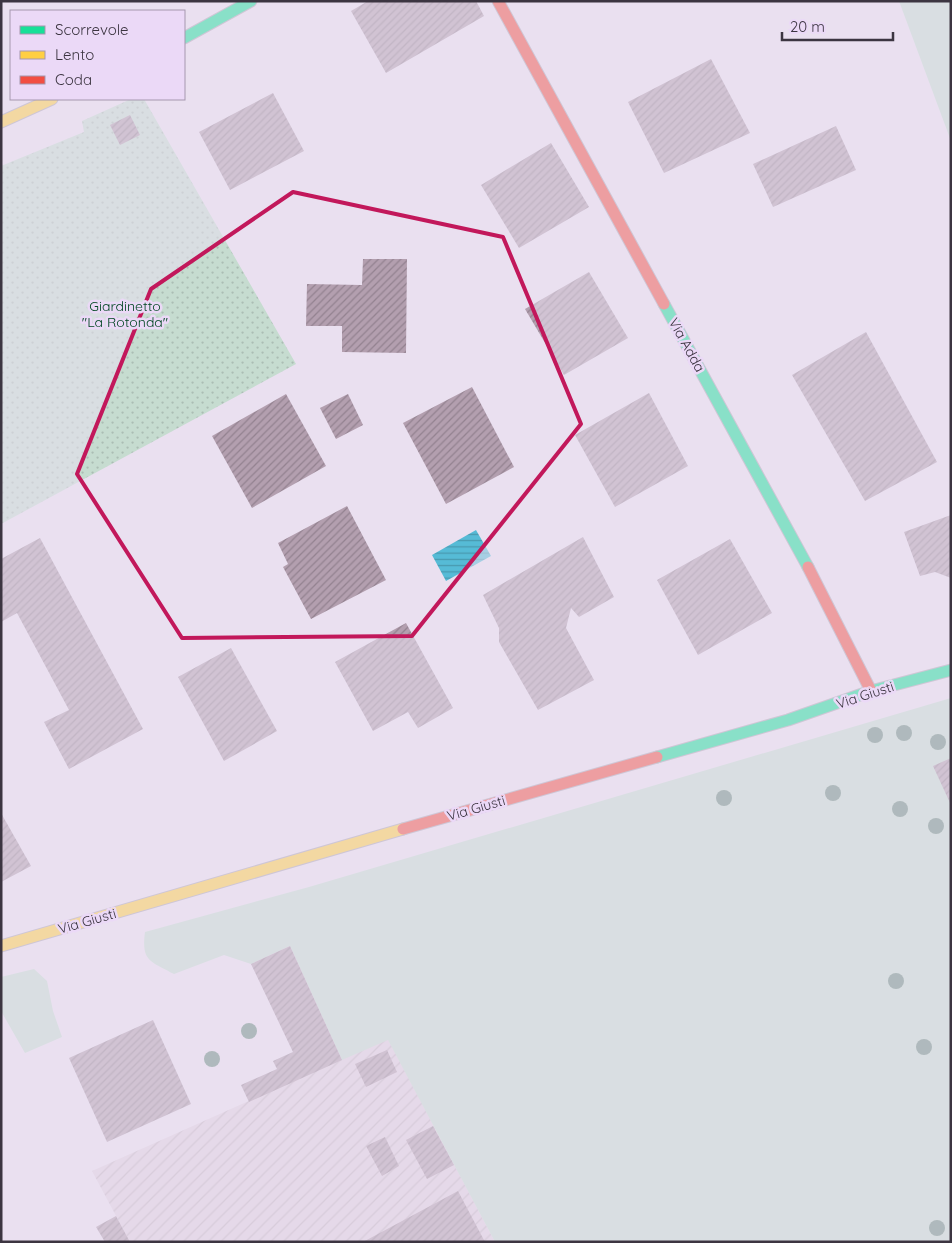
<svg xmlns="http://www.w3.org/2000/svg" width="952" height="1243" font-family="Quicksand,sans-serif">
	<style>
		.industrial { fill: url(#industrial-furrows) }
		.green { fill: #c6dcd0 }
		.park { fill: url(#park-dots) }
		.water { fill: url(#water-rules) }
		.building { fill: url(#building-hatch) }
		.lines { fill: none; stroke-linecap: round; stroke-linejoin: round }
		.fast-casing { stroke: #afa7b4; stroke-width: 13 }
		.slow-casing { stroke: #afa7b4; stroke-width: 13 }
		.jam-casing { stroke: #afa7b4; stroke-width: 13 }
		.fast { stroke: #16e098; stroke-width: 11 }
		.slow { stroke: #ffcf43; stroke-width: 11 }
		.jam { stroke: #f24e42; stroke-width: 11 }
		.tree { fill: #698b7e }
		.marked { fill: none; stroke: #c2185b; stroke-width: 4; stroke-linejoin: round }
		.labels { text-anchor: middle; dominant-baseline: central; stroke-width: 5; stroke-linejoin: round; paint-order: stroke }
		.park-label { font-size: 14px; fill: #004621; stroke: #ebd9f7 }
		.street-label { font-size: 14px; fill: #3c3541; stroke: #ebd9f7 }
	</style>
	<defs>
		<pattern id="industrial-furrows" width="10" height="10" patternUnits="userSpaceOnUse" patternTransform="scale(1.25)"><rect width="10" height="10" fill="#e1d1df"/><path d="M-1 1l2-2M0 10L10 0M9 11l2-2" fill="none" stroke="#c2b4c1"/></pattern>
		<pattern id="park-dots" width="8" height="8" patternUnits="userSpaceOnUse" patternTransform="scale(1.25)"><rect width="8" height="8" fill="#c6dcd0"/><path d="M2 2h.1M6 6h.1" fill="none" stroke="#abbdb4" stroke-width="1.8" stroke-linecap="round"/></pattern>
		<pattern id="water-rules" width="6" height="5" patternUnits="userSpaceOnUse" patternTransform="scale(1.25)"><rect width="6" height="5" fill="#56bbd6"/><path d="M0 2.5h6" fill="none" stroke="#4899af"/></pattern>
		<pattern id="building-hatch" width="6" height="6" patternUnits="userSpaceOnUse" patternTransform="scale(1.25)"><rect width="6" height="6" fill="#b39faf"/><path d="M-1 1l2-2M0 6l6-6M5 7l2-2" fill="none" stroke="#938290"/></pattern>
	</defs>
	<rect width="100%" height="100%" fill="#eae0f0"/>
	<path class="industrial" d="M 388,1039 L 495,1242 L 130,1242 L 92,1171 Z"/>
	<g class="green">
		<path d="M 899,1 L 951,1 L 951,141 Z"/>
		<path d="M 951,698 L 951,1242 L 495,1242 L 388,1040 L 342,1060 L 290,946 L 251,964 L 224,955 L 174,974 C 151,961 141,962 145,932 L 156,929 L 309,887 Z"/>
		<path d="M 34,969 L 47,981 L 53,1011 L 62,1037 L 25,1053 L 1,1011 L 1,977 Z"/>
	</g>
	<path class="park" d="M 131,99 L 144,99 L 296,364 L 1,524 L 1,166 L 84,132 L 82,121 Z"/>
	<path class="water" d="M 476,530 L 491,556 L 446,581 L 432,555 Z"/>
	<g class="building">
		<path d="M 368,1 L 476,1 L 484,16 L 386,73 L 351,11 Z"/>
		<path d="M 711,59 L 750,133 L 664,173 L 628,102 Z"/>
		<path d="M 273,93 L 304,151 L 230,190 L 199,132 Z"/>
		<path d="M 130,115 L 140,135 L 120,145 L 110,125 Z"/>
		<path d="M 836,126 L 856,170 L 773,207 L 753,164 Z"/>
		<path d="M 551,143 L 589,207 L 519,248 L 481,185 Z"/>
		<path d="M 363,259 L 407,259 L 406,353 L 342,352 L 342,326 L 306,326 L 307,284 L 362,285 Z"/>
		<path d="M 589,272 L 628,338 L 564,375 L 525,309 Z"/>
		<path d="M 866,332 L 937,462 L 865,501 L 792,375 Z"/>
		<path d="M 472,387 L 514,467 L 446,504 L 403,423 Z"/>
		<path d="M 649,393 L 688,466 L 615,507 L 575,435 Z"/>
		<path d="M 286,394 L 326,466 L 252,508 L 212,436 Z"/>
		<path d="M 348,394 L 363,425 L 336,439 L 320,408 Z"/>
		<path d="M 347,506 L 386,580 L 311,619 L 283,567 L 288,564 L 278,543 Z"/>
		<path d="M 951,515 L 951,578 L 935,572 L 920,576 L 904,532 Z"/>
		<path d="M 583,537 L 614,597 L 579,617 L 571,608 L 566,628 L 594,680 L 538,710 L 499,642 L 499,628 L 483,595 Z"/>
		<path d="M 40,538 L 143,729 L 69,769 L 44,722 L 69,710 L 17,613 L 1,622 L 1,559 Z"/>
		<path d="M 730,539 L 772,613 L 698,655 L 657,580 Z"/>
		<path d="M 406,623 L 453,708 L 418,728 L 408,712 L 373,731 L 335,662 Z"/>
		<path d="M 231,648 L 277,731 L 224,761 L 178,677 Z"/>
		<path d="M 951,758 L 951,805 L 933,766 Z"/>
		<path d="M 1,813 L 31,866 L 1,882 Z"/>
		<path d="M 290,946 L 342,1060 L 249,1102 L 241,1085 L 277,1069 L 273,1061 L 293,1052 L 251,964 Z"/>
		<path d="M 153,1020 L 191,1104 L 107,1142 L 69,1058 Z"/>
		<path d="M 387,1050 L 397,1072 L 366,1087 L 355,1064 Z"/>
		<path d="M 433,1126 L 454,1165 L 427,1179 L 406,1140 Z"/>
		<path d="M 385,1137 L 399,1166 L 382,1176 L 366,1146 Z"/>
		<path d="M 458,1191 L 485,1242 L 363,1242 Z"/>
		<path d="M 116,1216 L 130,1242 L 105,1242 L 96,1227 Z"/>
	</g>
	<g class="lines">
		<defs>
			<g id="fast">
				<path d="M 184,38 L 251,1"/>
				<path d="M 664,304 L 808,567"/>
				<path d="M 657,757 L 788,720 L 871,691 L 951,670"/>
			</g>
			<g id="slow">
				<path d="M 1,122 L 52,99"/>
				<path d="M 1,946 L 403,829"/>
			</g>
			<g id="jam">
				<path d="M 498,1 L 664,304"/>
				<path d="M 808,567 L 871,691"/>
				<path d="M 403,829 L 657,757"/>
			</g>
		</defs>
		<use href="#fast" class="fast-casing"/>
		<use href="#slow" class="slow-casing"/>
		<use href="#jam" class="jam-casing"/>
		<use href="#fast" class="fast"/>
		<use href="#slow" class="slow"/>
		<use href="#jam" class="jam"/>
	</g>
	<g class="tree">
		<circle cx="904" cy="733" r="8"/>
		<circle cx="875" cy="735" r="8"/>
		<circle cx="938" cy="742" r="8"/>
		<circle cx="833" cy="793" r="8"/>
		<circle cx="724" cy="798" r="8"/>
		<circle cx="900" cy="809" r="8"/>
		<circle cx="936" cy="826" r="8"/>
		<circle cx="896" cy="981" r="8"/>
		<circle cx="249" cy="1031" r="8"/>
		<circle cx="924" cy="1047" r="8"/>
		<circle cx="212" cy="1059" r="8"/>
		<circle cx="937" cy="1228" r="8"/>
	</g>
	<path d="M0 0H952V1243H0ZM 293,192 L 503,237 L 581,424 L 412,636 L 182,638 L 77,474 L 151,289 Z" fill="#eae0f0" fill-opacity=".55" fill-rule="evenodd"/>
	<path class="marked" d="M 293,192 L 503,237 L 581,424 L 412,636 L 182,638 L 77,474 L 151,289 Z"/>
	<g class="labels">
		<g class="park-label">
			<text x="125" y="306">Giardinetto<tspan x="125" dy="16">"La Rotonda"</tspan></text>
		</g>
		<g class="street-label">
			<text transform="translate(687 345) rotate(61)">Via Adda</text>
			<text transform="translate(865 695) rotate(-18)">Via Giusti</text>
			<text transform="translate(476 808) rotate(-16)">Via Giusti</text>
			<text transform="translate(87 921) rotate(-16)">Via Giusti</text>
		</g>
	</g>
	<rect width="952" height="1243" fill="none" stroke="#3c3541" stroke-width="5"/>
	<rect x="10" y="10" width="175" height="90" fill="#ebd9f7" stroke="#a597ae"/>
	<rect x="20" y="26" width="25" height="8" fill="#16e098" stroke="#a597ae"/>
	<text x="55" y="35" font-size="15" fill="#3c3541">Scorrevole</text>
	<rect x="20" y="51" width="25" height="8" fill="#ffcf43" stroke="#a597ae"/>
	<text x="55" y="60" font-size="15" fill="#3c3541">Lento</text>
	<rect x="20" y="76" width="25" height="8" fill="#f24e42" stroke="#a597ae"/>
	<text x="55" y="85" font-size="15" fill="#3c3541">Coda</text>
	<path d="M782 32v8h111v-8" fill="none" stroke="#3c3541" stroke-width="2.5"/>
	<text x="790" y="32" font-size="15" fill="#3c3541" stroke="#ebd9f7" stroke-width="4" paint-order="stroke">20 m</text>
</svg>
